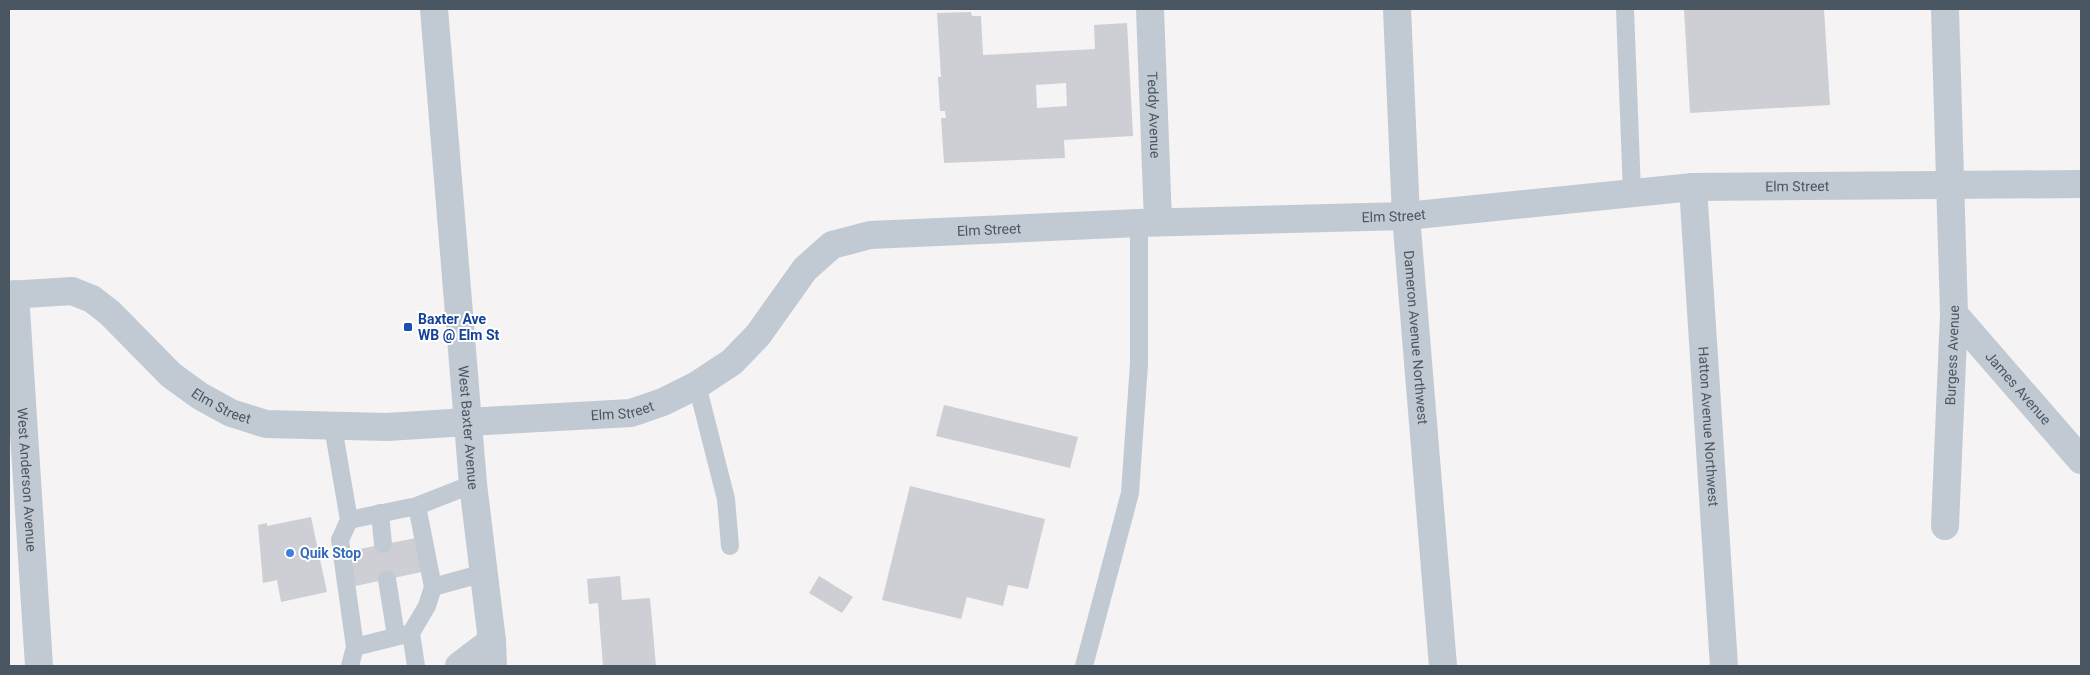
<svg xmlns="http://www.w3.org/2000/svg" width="2090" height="675" font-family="Roboto,sans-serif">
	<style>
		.building { fill: #cdcfd5; fill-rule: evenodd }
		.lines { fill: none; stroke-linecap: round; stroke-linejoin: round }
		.service { stroke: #c1cad2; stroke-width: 18 }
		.minor { stroke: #c1cad2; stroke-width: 28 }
		.tertiary { stroke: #c1cad2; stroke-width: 28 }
		.transit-dot { fill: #1a4fb4; stroke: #fff; stroke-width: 2 }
		.shop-dot { fill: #3f7fe0; stroke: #fff; stroke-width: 2 }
		.labels { text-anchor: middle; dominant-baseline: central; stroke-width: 4; stroke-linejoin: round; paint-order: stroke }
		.street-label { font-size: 14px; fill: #4a5661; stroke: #fff }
		.transit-label { font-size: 14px; font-weight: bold; fill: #164399; stroke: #fff; text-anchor: start }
		.shop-label { font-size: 14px; font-weight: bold; fill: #366cbe; stroke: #fff; text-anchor: start }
	</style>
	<rect width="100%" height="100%" fill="#f5f3f3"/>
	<g class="building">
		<path d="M 1684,9 L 1824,9 L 1830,105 L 1690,113 Z"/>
		<path d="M 971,12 L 972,16 L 981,16 L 983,55 L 1095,49 L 1094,25 L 1127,23 L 1133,136 L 1064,140 L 1065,158 L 944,163 L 941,118 L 946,118 L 945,111 L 940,111 L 938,77 L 941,77 L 937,13 ZM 1066,83 L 1067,106 L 1037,108 L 1036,85 Z"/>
		<path d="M 944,405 L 1078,437 L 1070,468 L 936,436 Z"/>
		<path d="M 910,486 L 1045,519 L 1028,589 L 1008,585 L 1003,606 L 967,597 L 961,619 L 882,600 Z"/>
		<path d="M 311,517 L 327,592 L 281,602 L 277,580 L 263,583 L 258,525 L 267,523 L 267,526 Z"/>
		<path d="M 416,538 L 422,572 L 355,586 L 349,551 Z"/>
		<path d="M 620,576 L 622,600 L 650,598 L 656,666 L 603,666 L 598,603 L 589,604 L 587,579 Z"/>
		<path d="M 819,576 L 853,597 L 842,613 L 809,593 Z"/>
	</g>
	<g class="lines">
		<g class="service">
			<path d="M 1625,9 L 1632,193"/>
			<path d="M 697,385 L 726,499 L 730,546"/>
			<path d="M 333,427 L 349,520 L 340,540 L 355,647 L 350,666"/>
			<path d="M 380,513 L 383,544"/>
			<path d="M 349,520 L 417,506 L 473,484"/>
			<path d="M 387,579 L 396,636"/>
			<path d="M 433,587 L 484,573"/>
			<path d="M 411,633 L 427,606 L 433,587 L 417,506"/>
			<path d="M 355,647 L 411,633 L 416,666"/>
			<path d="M 1084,666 L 1130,493 L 1139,364 L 1139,223"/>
		</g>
		<g class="minor">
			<path id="s1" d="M 1150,9 L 1158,222"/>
			<path id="s2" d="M 1397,9 L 1406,216 L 1443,666"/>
			<path id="s3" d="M 1693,187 L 1724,666"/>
			<path id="s4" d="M 15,294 L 39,666"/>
			<path id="s5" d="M 1954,314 L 2081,460"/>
			<path id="s6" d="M 467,422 L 631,413 L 663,402 L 697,385 L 732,362 L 758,335 L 805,269 L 832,245 L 870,235 L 1139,223 L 1406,216 L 1693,187 L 2081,184"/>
			<path id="s7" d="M 1945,526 L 1954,314 L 1945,9"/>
			<path d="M 492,641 L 493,666"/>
		</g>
		<g class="tertiary">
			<path id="s8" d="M 434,9 L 473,484 L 492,641 L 459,666"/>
			<path id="s9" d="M 9,295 L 72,291 L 92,299 L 110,313 L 171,375 L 200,396 L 231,413 L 266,424 L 387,427 L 467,422"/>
		</g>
	</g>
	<rect class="transit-dot" x="403" y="322" width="10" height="10" rx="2.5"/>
	<circle class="shop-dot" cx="290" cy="553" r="5"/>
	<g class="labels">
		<g class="street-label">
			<text stroke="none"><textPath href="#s1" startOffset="106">Teddy Avenue</textPath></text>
			<text stroke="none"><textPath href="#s6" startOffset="1401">Elm Street</textPath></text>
			<text stroke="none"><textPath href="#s6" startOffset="996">Elm Street</textPath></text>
			<text stroke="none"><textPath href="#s6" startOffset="591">Elm Street</textPath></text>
			<text stroke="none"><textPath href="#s2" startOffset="329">Dameron Avenue Northwest</textPath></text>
			<text stroke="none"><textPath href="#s7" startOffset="171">Burgess Avenue</textPath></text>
			<text stroke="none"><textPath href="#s5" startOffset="98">James Avenue</textPath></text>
			<text stroke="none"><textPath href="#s9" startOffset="254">Elm Street</textPath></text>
			<text stroke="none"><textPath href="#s6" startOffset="156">Elm Street</textPath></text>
			<text stroke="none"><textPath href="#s3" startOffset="240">Hatton Avenue Northwest</textPath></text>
			<text stroke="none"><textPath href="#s8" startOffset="420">West Baxter Avenue</textPath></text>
			<text stroke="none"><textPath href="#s4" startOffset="186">West Anderson Avenue</textPath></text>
		</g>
		<g class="transit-label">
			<text x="418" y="319">Baxter Ave<tspan x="418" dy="16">WB @ Elm St</tspan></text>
		</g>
		<g class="shop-label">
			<text x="300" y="553">Quik Stop</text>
		</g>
	</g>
	<rect width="2090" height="675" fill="none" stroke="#4a5661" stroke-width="20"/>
</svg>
